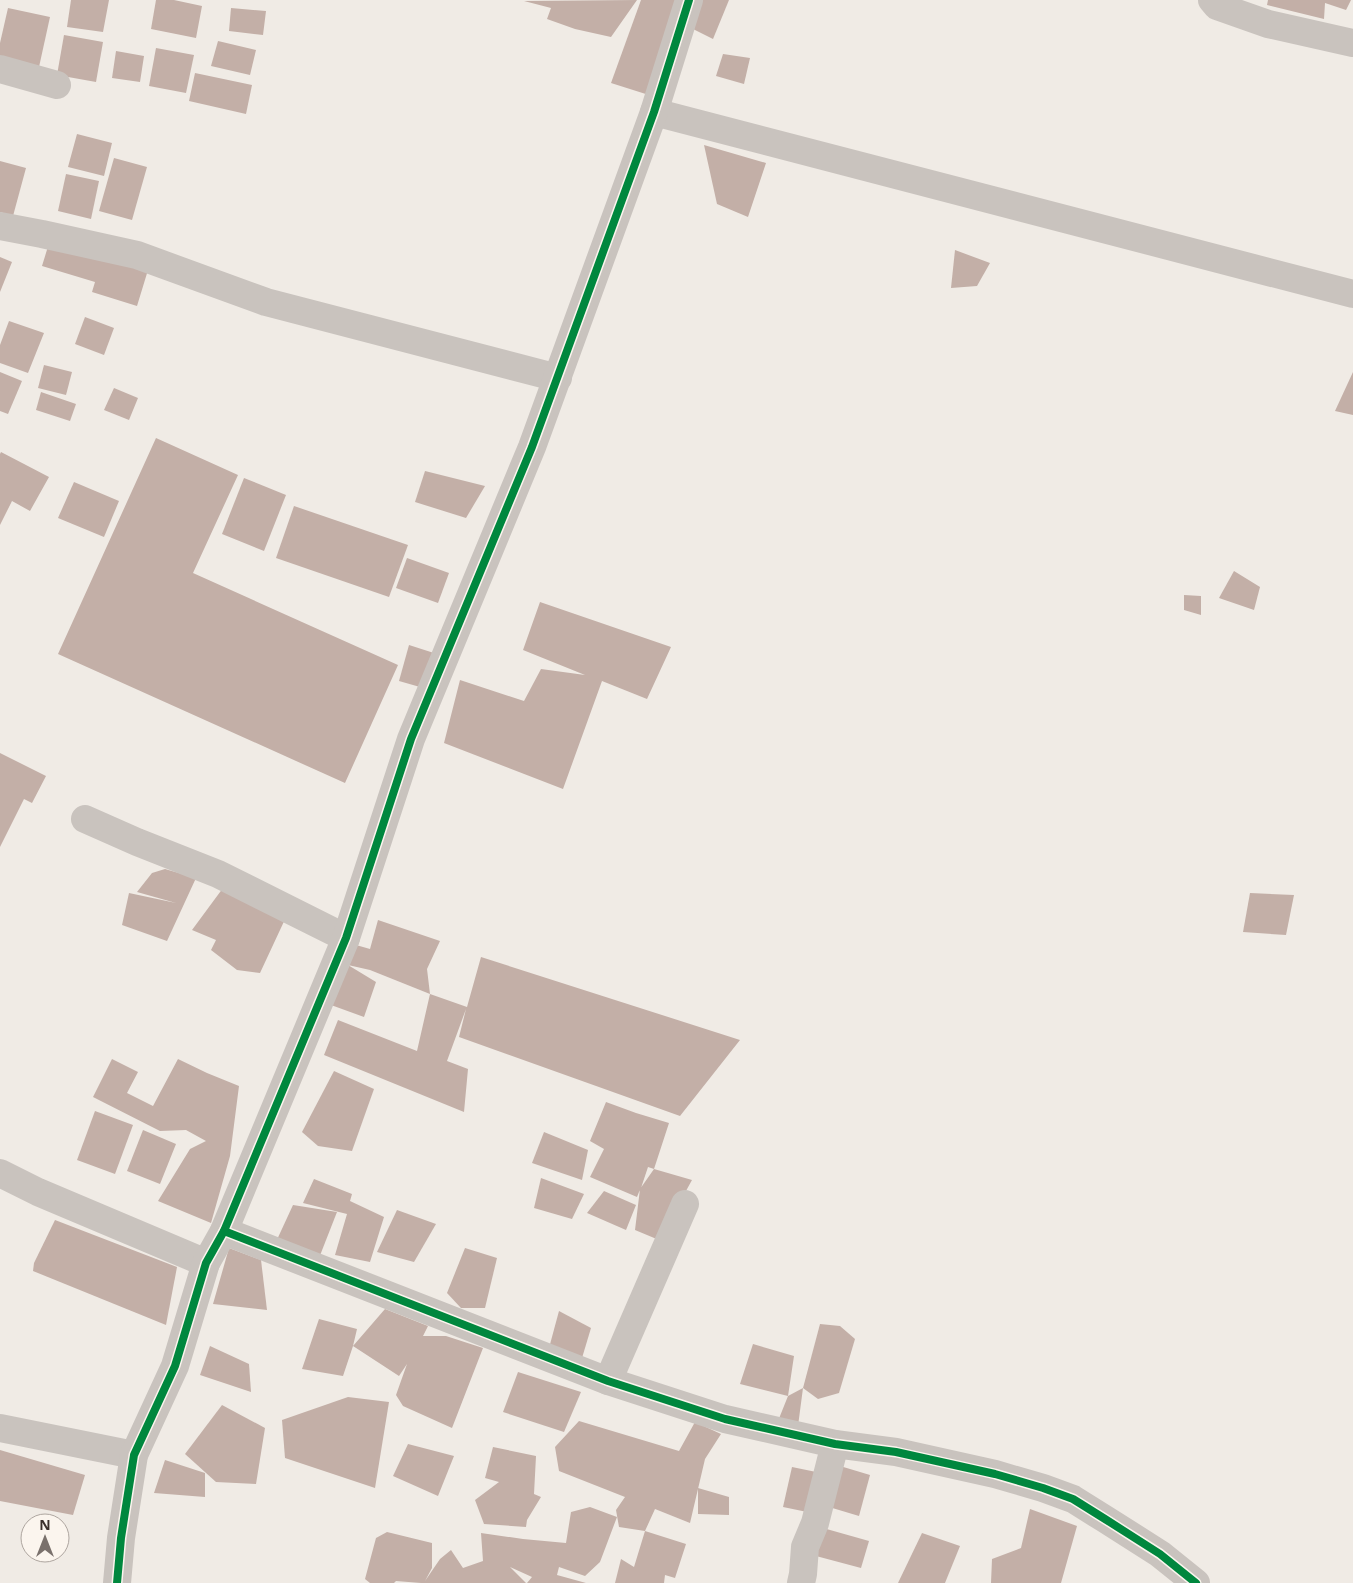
<svg xmlns="http://www.w3.org/2000/svg" width="1353" height="1583" font-family="'Open Sans',sans-serif">
	<style>
		.building { fill: #c3afa7 }
		.lines { fill: none; stroke-linecap: round; stroke-linejoin: round }
		.street { stroke: #c9c3be; stroke-width: 28 }
		.cycleway-casing { stroke: #fbf5ee; stroke-width: 11 }
		.cycleway { stroke: #00873e; stroke-width: 8 }
	</style>
	<rect width="100%" height="100%" fill="#f0ebe5"/>
	<g class="building">
		<path d="M 71,0 L 109,0 L 103,32 L 67,27 Z"/>
		<path d="M 156,0 L 174,0 L 202,6 L 196,38 L 151,29 Z"/>
		<path d="M 637,0 L 611,37 L 575,29 L 547,19 L 551,8 L 524,1 Z"/>
		<path d="M 641,0 L 684,0 L 652,96 L 611,83 Z"/>
		<path d="M 701,0 L 729,0 L 713,39 L 691,28 Z"/>
		<path d="M 1268,0 L 1351,0 L 1346,10 L 1325,3 L 1324,19 L 1267,5 Z"/>
		<path d="M 8,8 L 50,17 L 39,67 L 0,59 L 0,43 Z"/>
		<path d="M 231,8 L 266,11 L 263,35 L 229,31 Z"/>
		<path d="M 64,35 L 103,42 L 96,82 L 57,75 Z"/>
		<path d="M 218,41 L 256,50 L 250,75 L 211,66 Z"/>
		<path d="M 156,48 L 194,55 L 186,93 L 149,86 Z"/>
		<path d="M 116,51 L 144,56 L 140,82 L 112,78 Z"/>
		<path d="M 723,54 L 750,58 L 744,84 L 716,76 Z"/>
		<path d="M 195,73 L 252,85 L 246,114 L 189,101 Z"/>
		<path d="M 77,134 L 112,143 L 104,176 L 68,167 Z"/>
		<path d="M 704,145 L 766,163 L 748,217 L 717,204 Z"/>
		<path d="M 114,158 L 147,167 L 132,220 L 99,211 Z"/>
		<path d="M 0,161 L 26,168 L 13,216 L 0,212 Z"/>
		<path d="M 66,174 L 99,181 L 91,219 L 58,211 Z"/>
		<path d="M 50,240 L 148,270 L 137,306 L 92,292 L 95,282 L 42,266 Z"/>
		<path d="M 955,250 L 990,263 L 977,286 L 951,288 Z"/>
		<path d="M 0,257 L 12,262 L 0,292 Z"/>
		<path d="M 85,317 L 114,328 L 104,355 L 75,344 Z"/>
		<path d="M 9,321 L 44,333 L 28,373 L 0,363 L 0,345 Z"/>
		<path d="M 44,365 L 72,372 L 66,395 L 38,388 Z"/>
		<path d="M 0,372 L 22,381 L 8,414 L 0,411 Z"/>
		<path d="M 1353,372 L 1353,415 L 1335,411 Z"/>
		<path d="M 114,388 L 138,398 L 129,420 L 104,410 Z"/>
		<path d="M 41,392 L 76,404 L 70,421 L 36,410 Z"/>
		<path d="M 156,438 L 238,475 L 193,573 L 398,665 L 345,783 L 58,654 Z"/>
		<path d="M 1,452 L 49,477 L 30,511 L 12,501 L 0,525 L 0,454 Z"/>
		<path d="M 425,471 L 485,486 L 466,518 L 415,502 Z"/>
		<path d="M 244,478 L 286,495 L 264,551 L 222,534 Z"/>
		<path d="M 74,482 L 119,501 L 104,537 L 58,518 Z"/>
		<path d="M 294,506 L 408,545 L 389,597 L 276,558 Z"/>
		<path d="M 407,558 L 449,573 L 438,603 L 396,588 Z"/>
		<path d="M 1234,571 L 1260,587 L 1254,610 L 1219,598 Z"/>
		<path d="M 1184,595 L 1201,596 L 1201,615 L 1184,610 Z"/>
		<path d="M 540,602 L 671,647 L 647,699 L 602,681 L 563,789 L 444,743 L 460,680 L 524,701 L 541,669 L 585,675 L 523,650 Z"/>
		<path d="M 409,645 L 437,654 L 427,689 L 399,681 Z"/>
		<path d="M 0,753 L 46,776 L 32,803 L 24,799 L 0,847 Z"/>
		<path d="M 165,869 L 196,878 L 167,941 L 122,925 L 129,893 L 176,903 L 137,892 L 152,873 Z"/>
		<path d="M 223,888 L 287,915 L 260,973 L 237,970 L 211,950 L 216,940 L 192,930 Z"/>
		<path d="M 1250,893 L 1294,895 L 1286,935 L 1243,932 Z"/>
		<path d="M 378,920 L 440,941 L 427,969 L 430,994 L 370,970 L 348,965 L 376,982 L 364,1017 L 331,1005 L 356,945 L 370,949 Z"/>
		<path d="M 481,957 L 740,1040 L 680,1116 L 459,1037 L 466,1009 L 447,1061 L 468,1069 L 464,1112 L 324,1055 L 338,1020 L 417,1051 L 430,994 L 467,1007 Z"/>
		<path d="M 112,1059 L 138,1072 L 127,1093 L 153,1106 L 178,1059 L 207,1073 L 239,1086 L 230,1156 L 211,1223 L 158,1201 L 190,1149 L 206,1141 L 186,1130 L 160,1131 L 93,1097 Z"/>
		<path d="M 334,1071 L 374,1089 L 352,1151 L 318,1146 L 302,1132 Z"/>
		<path d="M 606,1102 L 636,1113 L 669,1123 L 654,1169 L 692,1180 L 659,1240 L 635,1230 L 640,1189 L 654,1169 L 648,1167 L 641,1188 L 639,1192 L 637,1197 L 590,1177 L 604,1149 L 590,1141 Z"/>
		<path d="M 95,1111 L 133,1125 L 115,1174 L 77,1160 Z"/>
		<path d="M 143,1130 L 176,1144 L 160,1184 L 127,1171 Z"/>
		<path d="M 544,1132 L 588,1150 L 582,1180 L 532,1163 Z"/>
		<path d="M 541,1178 L 584,1194 L 572,1219 L 534,1208 Z"/>
		<path d="M 314,1179 L 352,1194 L 350,1201 L 384,1217 L 370,1262 L 335,1255 L 347,1214 L 303,1203 Z"/>
		<path d="M 604,1191 L 636,1205 L 626,1230 L 587,1213 Z"/>
		<path d="M 293,1205 L 337,1212 L 319,1258 L 275,1244 Z"/>
		<path d="M 397,1210 L 436,1224 L 414,1262 L 377,1252 Z"/>
		<path d="M 55,1220 L 177,1267 L 166,1325 L 33,1271 L 34,1263 Z"/>
		<path d="M 229,1248 L 261,1260 L 267,1310 L 213,1304 Z"/>
		<path d="M 465,1248 L 497,1258 L 485,1308 L 461,1308 L 447,1293 Z"/>
		<path d="M 385,1309 L 428,1326 L 423,1336 L 446,1336 L 483,1348 L 452,1428 L 403,1406 L 396,1395 L 407,1364 L 399,1376 L 353,1346 L 343,1376 L 302,1369 L 319,1319 L 357,1329 L 353,1346 Z"/>
		<path d="M 559,1311 L 591,1328 L 582,1358 L 549,1348 Z"/>
		<path d="M 820,1324 L 840,1326 L 855,1339 L 839,1393 L 818,1399 L 803,1388 Z"/>
		<path d="M 753,1344 L 794,1356 L 788,1396 L 803,1388 L 798,1426 L 778,1421 L 788,1396 L 740,1384 Z"/>
		<path d="M 210,1346 L 249,1364 L 251,1392 L 200,1375 Z"/>
		<path d="M 518,1372 L 581,1392 L 564,1432 L 503,1412 Z"/>
		<path d="M 348,1397 L 389,1402 L 375,1488 L 285,1458 L 282,1420 Z"/>
		<path d="M 222,1405 L 265,1428 L 256,1484 L 216,1482 L 185,1454 Z"/>
		<path d="M 579,1421 L 679,1451 L 695,1422 L 721,1434 L 705,1459 L 690,1523 L 655,1509 L 645,1531 L 619,1527 L 616,1510 L 625,1497 L 559,1471 L 555,1447 Z"/>
		<path d="M 408,1444 L 454,1456 L 438,1496 L 393,1476 Z"/>
		<path d="M 493,1447 L 536,1456 L 534,1494 L 541,1497 L 527,1520 L 526,1527 L 484,1524 L 475,1500 L 499,1482 L 485,1478 Z"/>
		<path d="M 0,1450 L 85,1475 L 73,1515 L 0,1501 Z"/>
		<path d="M 165,1460 L 205,1473 L 205,1497 L 154,1493 Z"/>
		<path d="M 840,1466 L 870,1475 L 859,1516 L 829,1507 Z"/>
		<path d="M 792,1467 L 821,1473 L 812,1513 L 783,1507 Z"/>
		<path d="M 698,1488 L 729,1497 L 729,1515 L 698,1514 Z"/>
		<path d="M 590,1507 L 617,1517 L 600,1562 L 585,1576 L 559,1567 L 557,1575 L 586,1583 L 527,1583 L 532,1577 L 510,1567 L 526,1583 L 421,1583 L 396,1581 L 394,1583 L 370,1583 L 365,1579 L 376,1538 L 387,1532 L 432,1543 L 432,1568 L 425,1581 L 440,1559 L 451,1550 L 463,1568 L 483,1561 L 481,1533 L 523,1539 L 566,1543 L 571,1512 Z"/>
		<path d="M 1030,1509 L 1077,1526 L 1061,1583 L 991,1583 L 992,1559 L 1021,1548 Z"/>
		<path d="M 823,1528 L 869,1541 L 861,1568 L 816,1556 Z"/>
		<path d="M 645,1531 L 686,1544 L 675,1578 L 665,1575 L 664,1583 L 615,1583 L 621,1559 L 634,1567 Z"/>
		<path d="M 922,1533 L 960,1546 L 945,1583 L 898,1583 Z"/>
	</g>
	<g class="lines">
		<g class="street">
			<path d="M 1212,0 L 1217,6 L 1268,24 L 1353,43"/>
			<path d="M 0,69 L 57,85"/>
			<path d="M 654,112 L 1353,294"/>
			<path d="M 0,226 L 42,234 L 137,255 L 266,302 L 558,378"/>
			<path d="M 85,819 L 137,842 L 218,874 L 346,938"/>
			<path d="M 0,1173 L 38,1192 L 206,1263"/>
			<path d="M 224,1231 L 608,1381 L 725,1419 L 835,1444 L 896,1452 L 995,1474 L 1043,1488 L 1073,1499 L 1105,1519 L 1160,1554 L 1196,1583"/>
			<path d="M 608,1381 L 685,1204"/>
			<path d="M 0,1428 L 134,1455"/>
			<path d="M 117,1583 L 121,1538 L 134,1455 L 175,1366 L 206,1263 L 224,1231 L 346,938 L 411,739 L 532,447 L 654,112 L 689,0"/>
			<path d="M 801,1583 L 803,1574 L 805,1547 L 815,1523 L 835,1444"/>
		</g>
		<defs>
			<g id="cycleway">
				<path d="M 224,1231 L 608,1381 L 725,1419 L 835,1444 L 896,1452 L 995,1474 L 1043,1488 L 1073,1499 L 1105,1519 L 1160,1554 L 1196,1583"/>
				<path d="M 117,1583 L 121,1538 L 134,1455 L 175,1366 L 206,1263 L 224,1231 L 346,938 L 411,739 L 532,447 L 654,112 L 689,0"/>
			</g>
		</defs>
		<use href="#cycleway" class="cycleway-casing"/>
		<use href="#cycleway" class="cycleway"/>
	</g>
	<g transform="translate(45 1538)"><circle r="24" fill="#fbf5ee" stroke="#aea6a0"/>
	<path d="M0-4L9 19L0 12L-9 19Z" fill="#7a716c"/>
	<text y="-8" font-size="14" font-weight="bold" text-anchor="middle" fill="#3b302b">N</text>
	</g>
</svg>
